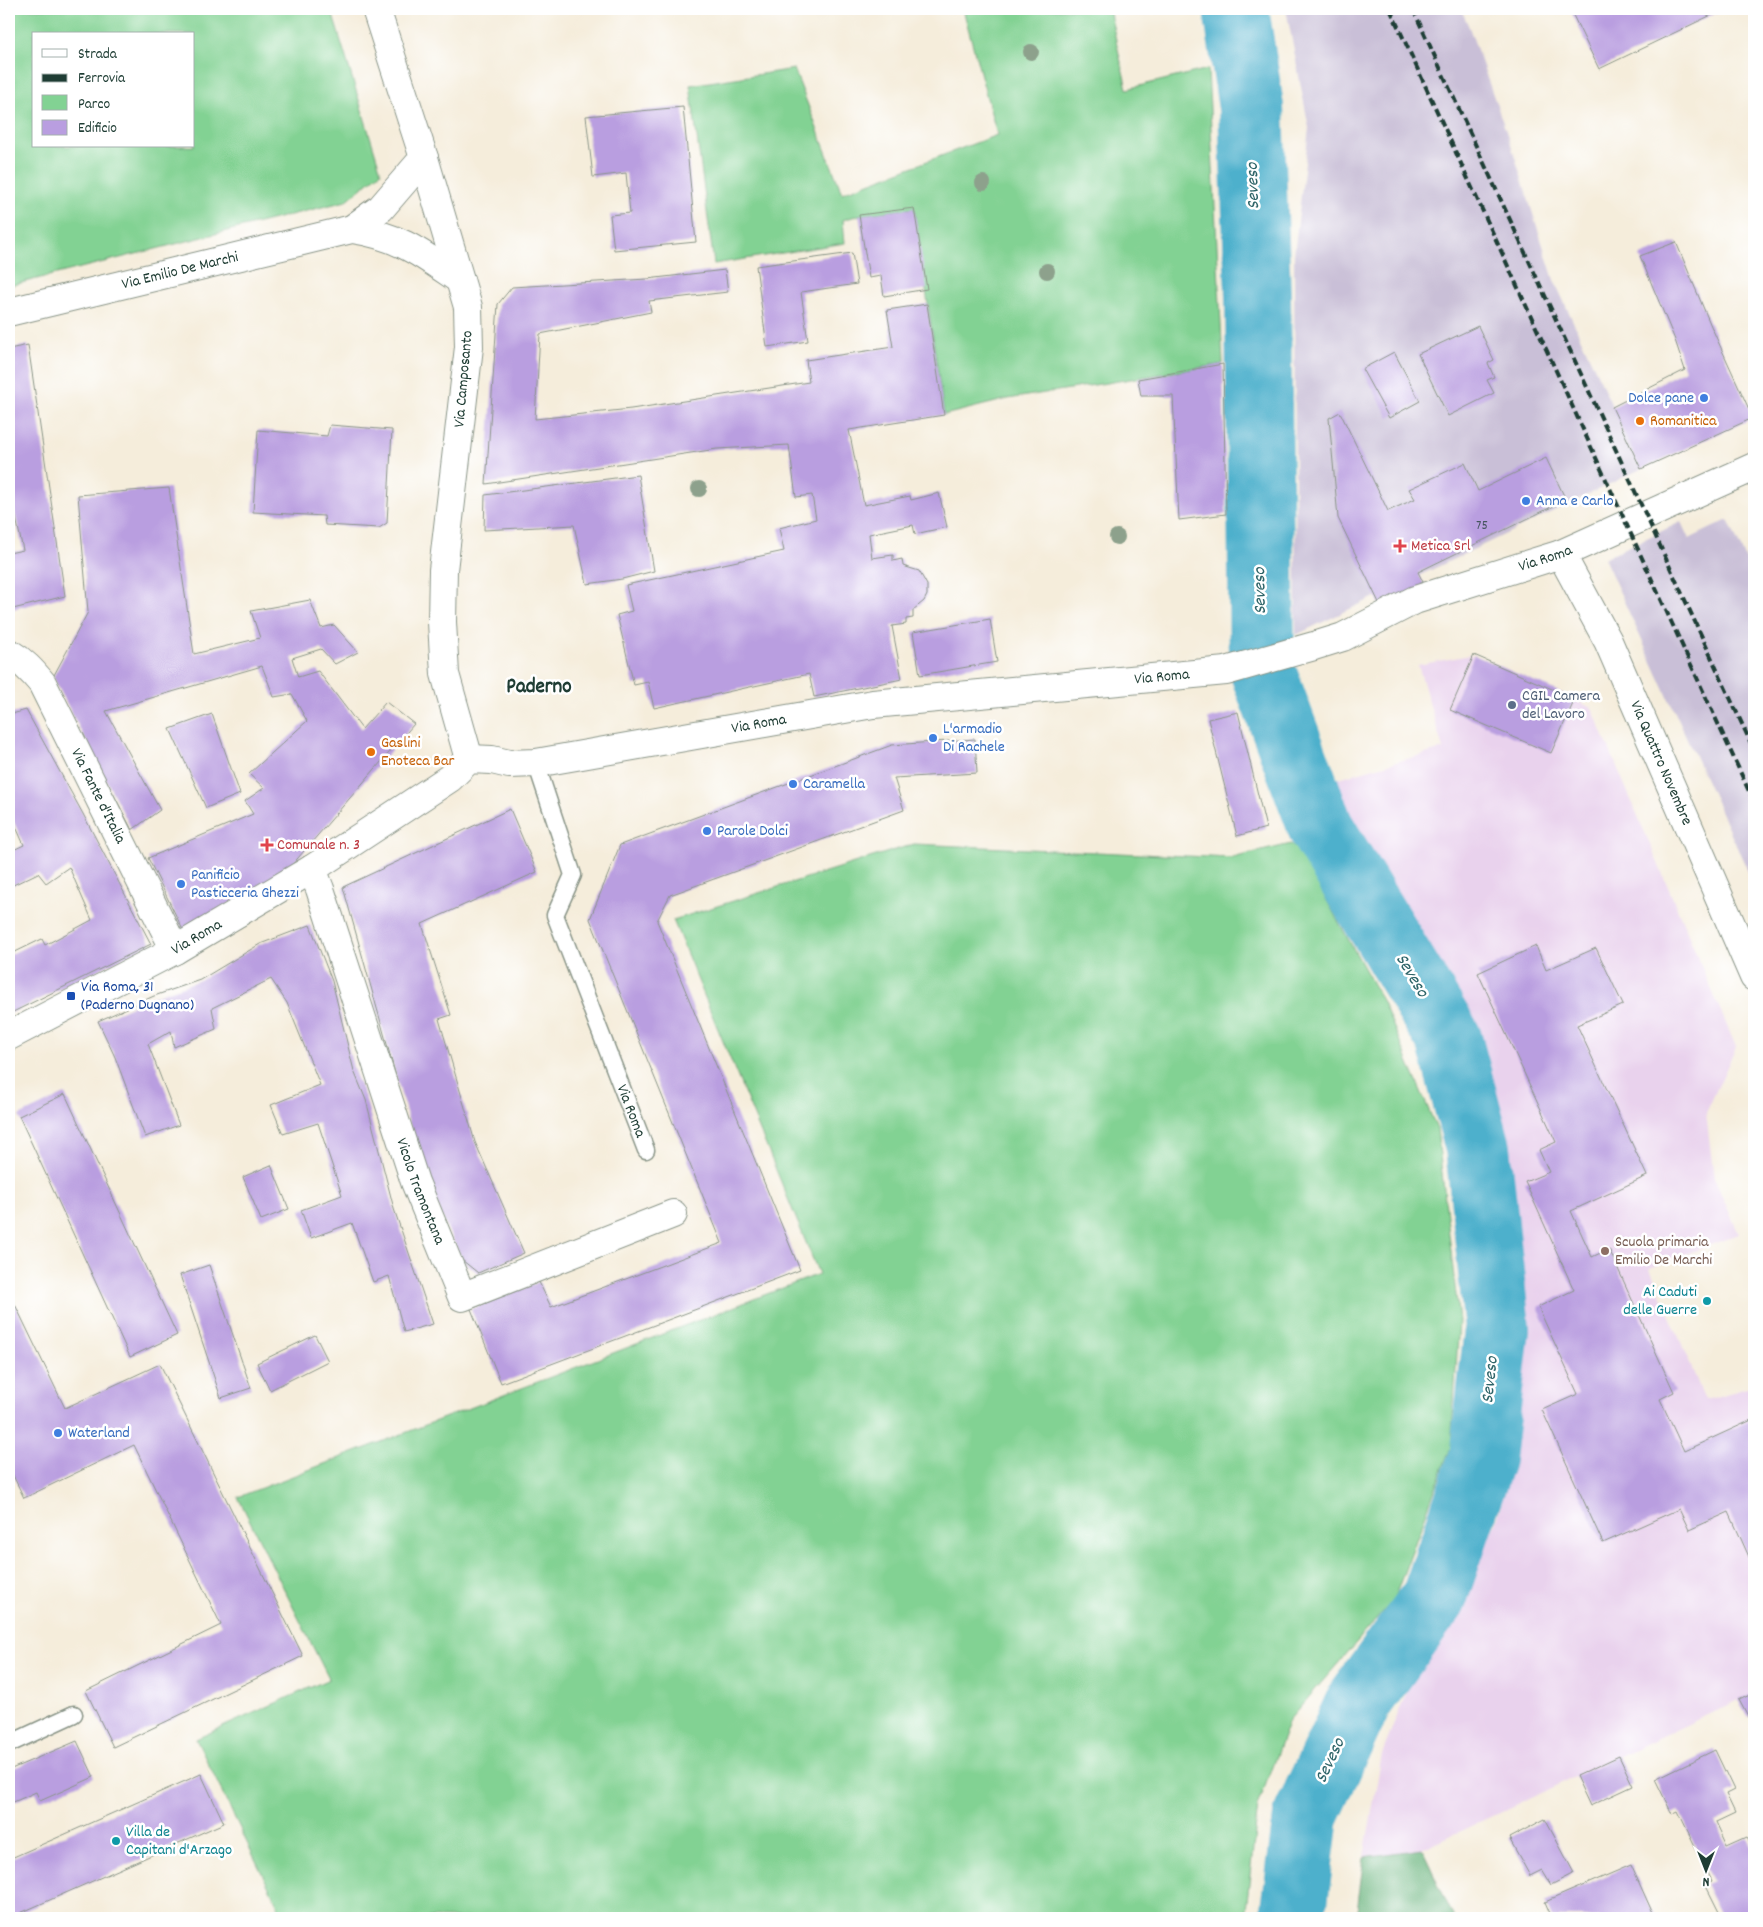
<svg xmlns="http://www.w3.org/2000/svg" width="1763" height="1927" font-family="Dekko,sans-serif">
	<style>
		.built { fill: #e9d2ed }
		.industrial { fill: #c9bfd7 }
		.green { fill: #82d293; stroke: #508864; fill-rule: evenodd }
		.forest { fill: #69b47d; stroke: #447858 }
		.lines { fill: none; stroke-linecap: round; stroke-linejoin: round }
		.river { stroke: #4db0cc; stroke-width: 66 }
		.building { fill: #b99ee0 }
		.lane-casing { stroke: #8a9588; stroke-width: 19 }
		.street-casing { stroke: #8a9588; stroke-width: 30 }
		.lane { stroke: #fff; stroke-width: 16 }
		.street { stroke: #fff; stroke-width: 28 }
		.rail { stroke: #1f3d34; stroke-width: 4; stroke-dasharray: 8 4; stroke-linecap: butt }
		.tree { fill: #8da18c }
		.shop-dot { fill: #3f7fe0; stroke: #fff; stroke-width: 2 }
		.food-dot { fill: #e8710a; stroke: #fff; stroke-width: 2 }
		.health-dot { fill: #e0444e; stroke: #fff; stroke-width: 2 }
		.service-dot { fill: #5c6f8a; stroke: #fff; stroke-width: 2 }
		.transit-dot { fill: #1a4fb4; stroke: #fff; stroke-width: 2 }
		.education-dot { fill: #8d6e63; stroke: #fff; stroke-width: 2 }
		.culture-dot { fill: #0f9aa8; stroke: #fff; stroke-width: 2 }
		.labels { text-anchor: middle; dominant-baseline: central; stroke-width: 5; stroke-linejoin: round; paint-order: stroke }
		.number-label { font-size: 14px; fill: #46555f }
		.street-label { font-size: 16px; fill: #1f3d34; stroke: #fff }
		.shop-label { font-size: 16px; fill: #366cbe; stroke: #fff; text-anchor: start }
		.food-label { font-size: 16px; fill: #c56008; stroke: #fff; text-anchor: start }
		.health-label { font-size: 16px; fill: #be3a42; stroke: #fff; text-anchor: start }
		.service-label { font-size: 16px; fill: #4e5e75; stroke: #fff; text-anchor: start }
		.transit-label { font-size: 16px; fill: #164399; stroke: #fff; text-anchor: start }
		.education-label { font-size: 16px; fill: #785e54; stroke: #fff; text-anchor: start }
		.culture-label { font-size: 16px; fill: #0d838f; stroke: #fff; text-anchor: end }
		.water-label { font-size: 18px; font-style: italic; fill: #2f6569; stroke: #fff }
		.district-label { font-size: 21px; font-weight: bold; fill: #1f3d34; stroke: #fff }
	</style>
	<rect width="100%" height="100%" fill="#fff"/>
	<filter id="ink" filterUnits="userSpaceOnUse"><feTurbulence type="fractalNoise" baseFrequency=".02" numOctaves="2"/><feDisplacementMap in="SourceGraphic" scale="10" xChannelSelector="R" yChannelSelector="G"/><feConvolveMatrix kernelMatrix="1 2 1 2 8 2 1 2 1" color-interpolation-filters="sRGB"/></filter>
	<filter id="wash" filterUnits="userSpaceOnUse"><feTurbulence type="fractalNoise" baseFrequency=".0096" numOctaves="4" result="noise"/><feDisplacementMap in="SourceGraphic" scale="20" xChannelSelector="R" yChannelSelector="G"/><feGaussianBlur stdDeviation="1.12" result="paint"/><feColorMatrix in="noise" values="0 0 0 0 0 0 0 0 0 0 0 0 0 0 0 0 0 1.4 0 .05"/><feComposite in="paint" operator="in"/></filter>
	<g filter="url(#wash)">
		<rect width="100%" height="100%" fill="#f5eddb"/>
		<path class="built" d="M 1470,655 L 1592,708 L 1736,1047 L 1706,1113 L 1714,1178 L 1739,1234 L 1650,1268 L 1705,1400 L 1754,1386 L 1754,1693 L 1422,1849 L 1364,1857 L 1382,1754 L 1409,1686 L 1497,1521 L 1515,1448 L 1520,1327 L 1514,1207 L 1494,1099 L 1477,1036 L 1430,954 L 1380,875 L 1328,781 L 1443,749 L 1418,665 Z"/>
		<g class="industrial">
			<path d="M 1286,9 L 1461,9 L 1469,27 L 1513,151 L 1554,280 L 1641,469 L 1296,635 L 1294,255 L 1309,128 Z"/>
			<path d="M 1728,520 L 1754,577 L 1754,884 L 1604,558 L 1681,522 L 1689,539 Z"/>
		</g>
		<g class="green">
			<path d="M 9,9 L 331,9 L 381,172 L 346,201 L 9,286 ZM 34,34 L 194,34 L 194,146 L 34,146 Z"/>
			<path d="M 963,9 L 1109,9 L 1127,89 L 1208,69 L 1223,364 L 1008,399 L 944,415 L 914,208 L 859,215 L 843,220 L 845,243 L 714,264 L 690,85 L 794,69 L 842,193 L 997,135 Z"/>
			<path d="M 914,844 L 1232,858 L 1291,844 L 1300,852 L 1383,1002 L 1437,1129 L 1459,1321 L 1451,1447 L 1394,1599 L 1289,1720 L 1258,1806 L 1245,1918 L 284,1918 L 196,1739 L 329,1679 L 238,1497 L 819,1274 L 673,920 Z"/>
		</g>
		<path class="forest" d="M 1422,1849 L 1454,1918 L 1356,1918 L 1364,1857 Z"/>
		<g class="lines">
			<path class="river" d="M 1236,9 L 1251,107 L 1258,294 L 1262,669 L 1321,828 L 1449,1039 L 1478,1148 L 1497,1329 L 1482,1458 L 1434,1598 L 1359,1701 L 1306,1816 L 1293,1918"/>
		</g>
		<g id="blocks">
			<g class="building">
				<path d="M 1570,9 L 1724,9 L 1599,69 Z"/>
				<path d="M 683,107 L 696,242 L 614,250 L 610,215 L 630,213 L 626,173 L 593,177 L 586,116 Z"/>
				<path d="M 914,208 L 927,289 L 884,296 L 881,276 L 869,278 L 859,215 Z"/>
				<path d="M 1676,242 L 1711,326 L 1753,418 L 1641,469 L 1612,407 L 1685,370 L 1675,340 L 1640,256 Z"/>
				<path d="M 852,253 L 857,284 L 801,292 L 808,341 L 767,347 L 756,266 Z"/>
				<path d="M 725,270 L 728,292 L 649,301 L 651,312 L 540,334 L 535,419 L 631,409 L 809,382 L 806,360 L 893,347 L 887,310 L 927,304 L 944,415 L 849,430 L 864,505 L 910,496 L 911,500 L 939,493 L 947,527 L 915,534 L 913,525 L 869,534 L 872,558 L 893,555 L 893,561 L 902,559 L 903,566 L 919,571 L 927,585 L 927,595 L 924,601 L 913,610 L 913,618 L 906,619 L 906,624 L 892,626 L 902,679 L 814,697 L 809,674 L 654,708 L 648,682 L 634,685 L 617,615 L 632,611 L 626,585 L 784,551 L 779,528 L 816,519 L 812,495 L 796,497 L 789,445 L 717,449 L 486,484 L 498,304 L 512,287 L 647,279 Z"/>
				<path d="M 1478,326 L 1494,360 L 1488,363 L 1494,377 L 1487,380 L 1494,393 L 1448,416 L 1418,354 Z"/>
				<path d="M 28,345 L 65,596 L 9,610 L 9,553 L 23,550 L 9,486 L 9,349 Z"/>
				<path d="M 1394,352 L 1420,401 L 1389,418 L 1362,369 Z"/>
				<path d="M 1223,364 L 1226,514 L 1179,520 L 1173,396 L 1141,396 L 1138,379 Z"/>
				<path d="M 1340,412 L 1388,511 L 1415,499 L 1409,489 L 1465,463 L 1478,491 L 1546,458 L 1566,500 L 1418,572 L 1426,588 L 1382,609 L 1338,518 L 1329,418 Z"/>
				<path d="M 330,425 L 392,430 L 387,523 L 379,528 L 325,525 L 324,516 L 253,512 L 258,430 L 327,436 Z"/>
				<path d="M 638,475 L 654,571 L 622,579 L 587,584 L 574,525 L 484,530 L 485,495 Z"/>
				<path d="M 169,488 L 194,654 L 260,638 L 251,611 L 310,600 L 321,628 L 334,625 L 358,652 L 335,664 L 321,649 L 292,658 L 298,677 L 318,671 L 362,729 L 386,702 L 414,724 L 285,873 L 183,930 L 148,858 L 253,814 L 245,801 L 264,788 L 249,774 L 307,721 L 292,694 L 274,697 L 262,666 L 106,711 L 160,810 L 132,830 L 53,677 L 88,612 L 78,495 Z"/>
				<path d="M 990,619 L 997,662 L 920,675 L 913,632 Z"/>
				<path d="M 1474,655 L 1575,699 L 1551,753 L 1450,710 Z"/>
				<path d="M 26,710 L 83,814 L 151,944 L 9,1014 L 9,955 L 42,939 L 45,945 L 92,920 L 69,867 L 46,883 L 38,873 L 9,887 L 9,852 L 24,845 L 9,811 L 9,713 L 12,714 Z"/>
				<path d="M 1238,712 L 1266,828 L 1237,836 L 1208,719 Z"/>
				<path d="M 212,714 L 240,794 L 206,808 L 170,729 Z"/>
				<path d="M 975,739 L 977,773 L 894,778 L 904,810 L 670,895 L 657,921 L 800,1270 L 501,1383 L 471,1309 L 539,1282 L 551,1307 L 722,1243 L 590,919 L 620,845 L 892,745 Z"/>
				<path d="M 510,809 L 537,872 L 422,924 L 451,1015 L 439,1019 L 475,1142 L 524,1253 L 478,1273 L 462,1260 L 425,1180 L 343,887 Z"/>
				<path d="M 1754,865 L 1754,884 L 1747,868 Z"/>
				<path d="M 310,925 L 332,981 L 354,1071 L 366,1100 L 394,1209 L 433,1324 L 404,1332 L 389,1276 L 373,1282 L 352,1223 L 311,1238 L 301,1210 L 342,1195 L 318,1123 L 283,1134 L 271,1105 L 320,1085 L 287,1003 L 271,979 L 212,1008 L 216,1029 L 174,1047 L 171,1031 L 148,1044 L 179,1125 L 145,1137 L 115,1057 L 98,1021 L 154,996 L 200,980 L 260,944 Z"/>
				<path d="M 1536,946 L 1546,970 L 1596,948 L 1623,1005 L 1577,1025 L 1647,1176 L 1571,1211 L 1592,1257 L 1609,1249 L 1674,1392 L 1660,1399 L 1684,1451 L 1754,1419 L 1754,1568 L 1729,1512 L 1689,1530 L 1679,1509 L 1603,1543 L 1542,1410 L 1578,1394 L 1538,1307 L 1574,1290 L 1525,1182 L 1549,1172 L 1539,1150 L 1556,1142 L 1478,973 Z"/>
				<path d="M 65,1094 L 177,1335 L 130,1357 L 19,1116 Z"/>
				<path d="M 271,1165 L 289,1209 L 261,1220 L 243,1177 Z"/>
				<path d="M 209,1265 L 251,1388 L 221,1398 L 180,1275 Z"/>
				<path d="M 9,1292 L 65,1408 L 160,1364 L 303,1656 L 113,1747 L 86,1691 L 221,1625 L 134,1445 L 24,1498 L 9,1467 L 9,1436 L 11,1434 L 9,1430 Z"/>
				<path d="M 315,1335 L 328,1361 L 270,1390 L 257,1363 Z"/>
				<path d="M 1754,1693 L 1754,1714 L 1748,1717 L 1739,1700 Z"/>
				<path d="M 77,1741 L 94,1777 L 40,1801 L 36,1792 L 9,1804 L 9,1770 Z"/>
				<path d="M 1715,1750 L 1734,1790 L 1726,1794 L 1735,1813 L 1716,1822 L 1727,1846 L 1747,1837 L 1754,1853 L 1754,1910 L 1737,1918 L 1722,1918 L 1705,1884 L 1712,1881 L 1678,1811 L 1672,1814 L 1655,1779 Z"/>
				<path d="M 1619,1756 L 1633,1786 L 1590,1806 L 1576,1776 Z"/>
				<path d="M 201,1774 L 224,1823 L 9,1918 L 9,1859 Z"/>
				<path d="M 1545,1819 L 1574,1873 L 1551,1885 L 1542,1870 L 1530,1876 L 1509,1838 Z"/>
				<path d="M 1631,1865 L 1655,1918 L 1552,1918 L 1545,1902 Z"/>
			</g>
		</g>
	</g>
	<g filter="url(#ink)">
		<use href="#blocks" fill-opacity="0" stroke="#8a9588" stroke-width="1"/>
		<g class="lines">
			<defs>
				<g id="lane">
					<path id="s1" d="M 536,763 L 573,875 L 555,915 L 646,1150"/>
					<path d="M 9,1744 L 74,1714"/>
				</g>
				<g id="street">
					<path d="M 376,9 L 424,158 L 468,307 L 469,347 L 443,570 L 442,622 L 445,674 L 469,759"/>
					<path d="M 352,229 L 381,208 L 424,158"/>
					<path id="s2" d="M 9,312 L 352,229 C 400,236 422,254 460,280"/>
					<path id="s3" d="M 1561,554 L 1608,641 L 1754,977"/>
					<path id="s4" d="M 9,653 C 23,661 32,671 42,683 L 175,950"/>
					<path id="s5" d="M 312,869 L 320,889 L 415,1182 L 462,1297 L 673,1214"/>
					<path id="s6" d="M 9,1036 L 175,950 L 312,869 L 450,778 L 469,759 L 492,760 L 509,764 L 536,763 L 873,704 L 1226,671 L 1314,646 L 1343,637 L 1415,600 L 1561,554 L 1754,467"/>
				</g>
			</defs>
			<use href="#lane" class="lane-casing"/>
			<use href="#street" class="street-casing"/>
			<use href="#lane" class="lane"/>
			<use href="#street" class="street"/>
			<g class="rail">
				<path d="M 1390,9 L 1754,802"/>
				<path d="M 1413,9 L 1754,750"/>
			</g>
		</g>
		<g class="tree">
			<circle cx="1031" cy="52" r="8"/>
			<circle cx="983" cy="183" r="8"/>
			<circle cx="1047" cy="271" r="8"/>
			<circle cx="699" cy="489" r="8"/>
			<circle cx="1117" cy="537" r="8"/>
		</g>
	</g>
	<g class="shop-dot">
		<circle cx="1704" cy="398" r="5"/>
		<circle cx="1526" cy="501" r="5"/>
		<circle cx="933" cy="738" r="5"/>
		<circle cx="793" cy="784" r="5"/>
		<circle cx="707" cy="831" r="5"/>
		<circle cx="181" cy="884" r="5"/>
		<circle cx="58" cy="1433" r="5"/>
	</g>
	<g class="food-dot">
		<circle cx="1640" cy="421" r="5"/>
		<circle cx="371" cy="752" r="5"/>
	</g>
	<g class="health-dot">
		<path d="M1397.5 538.5h5v5h5v5h-5v5h-5v-5h-5v-5h5z"/>
		<path d="M264.5 837.5h5v5h5v5h-5v5h-5v-5h-5v-5h5z"/>
	</g>
	<circle class="service-dot" cx="1512" cy="705" r="5"/>
	<rect class="transit-dot" x="66" y="991" width="10" height="10" rx="2.5"/>
	<circle class="education-dot" cx="1605" cy="1251" r="5"/>
	<g class="culture-dot">
		<circle cx="1707" cy="1301" r="5"/>
		<circle cx="116" cy="1841" r="5"/>
	</g>
	<g class="labels">
		<g class="number-label">
			<text x="1482" y="526">75</text>
		</g>
		<g class="street-label">
			<text stroke="none"><textPath href="#s2" startOffset="176">Via Emilio De Marchi</textPath></text>
			<text transform="translate(464 379) rotate(-85)">Via Camposanto</text>
			<text stroke="none"><textPath href="#s6" startOffset="1642">Via Roma</textPath></text>
			<text stroke="none"><textPath href="#s6" startOffset="1238">Via Roma</textPath></text>
			<text stroke="none"><textPath href="#s6" startOffset="832">Via Roma</textPath></text>
			<text stroke="none"><textPath href="#s3" startOffset="232">Via Quattro Novembre</textPath></text>
			<text stroke="none"><textPath href="#s4" startOffset="171">Via Fante d'Italia</textPath></text>
			<text stroke="none"><textPath href="#s6" startOffset="212">Via Roma</textPath></text>
			<text stroke="none"><textPath href="#s1" startOffset="372">Via Roma</textPath></text>
			<text stroke="none"><textPath href="#s5" startOffset="340">Vicolo Tramontana</textPath></text>
		</g>
		<g class="shop-label">
			<text x="1694" y="398" text-anchor="end">Dolce pane</text>
			<text x="1536" y="501">Anna e Carlo</text>
			<text x="943" y="729">L'armadio<tspan x="943" dy="18">Di Rachele</tspan></text>
			<text x="803" y="784">Caramella</text>
			<text x="717" y="831">Parole Dolci</text>
			<text x="191" y="875">Panificio<tspan x="191" dy="18">Pasticceria Ghezzi</tspan></text>
			<text x="68" y="1433">Waterland</text>
		</g>
		<g class="food-label">
			<text x="1650" y="421">Romanitica</text>
			<text x="381" y="743">Gaslini<tspan x="381" dy="18">Enoteca Bar</tspan></text>
		</g>
		<g class="health-label">
			<text x="1411" y="546">Metica Srl</text>
			<text x="277" y="845">Comunale n. 3</text>
		</g>
		<g class="service-label">
			<text x="1522" y="696">CGIL Camera<tspan x="1522" dy="18">del Lavoro</tspan></text>
		</g>
		<g class="transit-label">
			<text x="81" y="987">Via Roma, 31<tspan x="81" dy="18">(Paderno Dugnano)</tspan></text>
		</g>
		<g class="education-label">
			<text x="1615" y="1242">Scuola primaria<tspan x="1615" dy="18">Emilio De Marchi</tspan></text>
		</g>
		<g class="culture-label">
			<text x="1697" y="1292">Ai Caduti<tspan x="1697" dy="18">delle Guerre</tspan></text>
			<text x="126" y="1832" text-anchor="start">Villa de<tspan x="126" dy="18">Capitani d'Arzago</tspan></text>
		</g>
		<g class="water-label">
			<text transform="translate(1254 186) rotate(-92)">Seveso</text>
			<text transform="translate(1261 591) rotate(-91)">Seveso</text>
			<text transform="translate(1411 976) rotate(59)">Seveso</text>
			<text transform="translate(1491 1380) rotate(-84)">Seveso</text>
			<text transform="translate(1331 1761) rotate(-65)">Seveso</text>
		</g>
		<g class="district-label">
			<text x="539" y="688">Paderno</text>
		</g>
	</g>
	<rect width="1763" height="1927" fill="none" stroke="#fff" stroke-width="30"/>
	<rect x="32" y="32" width="162" height="115" fill="#ffffff" stroke="#a5b1ae"/>
	<rect x="42" y="49" width="25" height="8" fill="#ffffff" stroke="#a5b1ae"/>
	<text x="78" y="58" font-size="15" fill="#1f3d34">Strada</text>
	<rect x="42" y="74" width="25" height="8" fill="#1f3d34" stroke="#a5b1ae"/>
	<text x="78" y="82" font-size="15" fill="#1f3d34">Ferrovia</text>
	<rect x="42" y="95" width="25" height="15" fill="#82d293" stroke="#a5b1ae"/>
	<text x="78" y="108" font-size="15" fill="#1f3d34">Parco</text>
	<rect x="42" y="120" width="25" height="15" fill="#b99ee0" stroke="#a5b1ae"/>
	<text x="78" y="132" font-size="15" fill="#1f3d34">Edificio</text>
	<g transform="translate(1706 1870) rotate(180)" stroke="#ffffff" stroke-width="4" paint-order="stroke">
	<path d="M0-4L9 19L0 12L-9 19Z" fill="#1f3d34"/>
	<text y="-8" font-size="14" font-weight="bold" text-anchor="middle" fill="#1f3d34">N</text>
	</g>
</svg>
